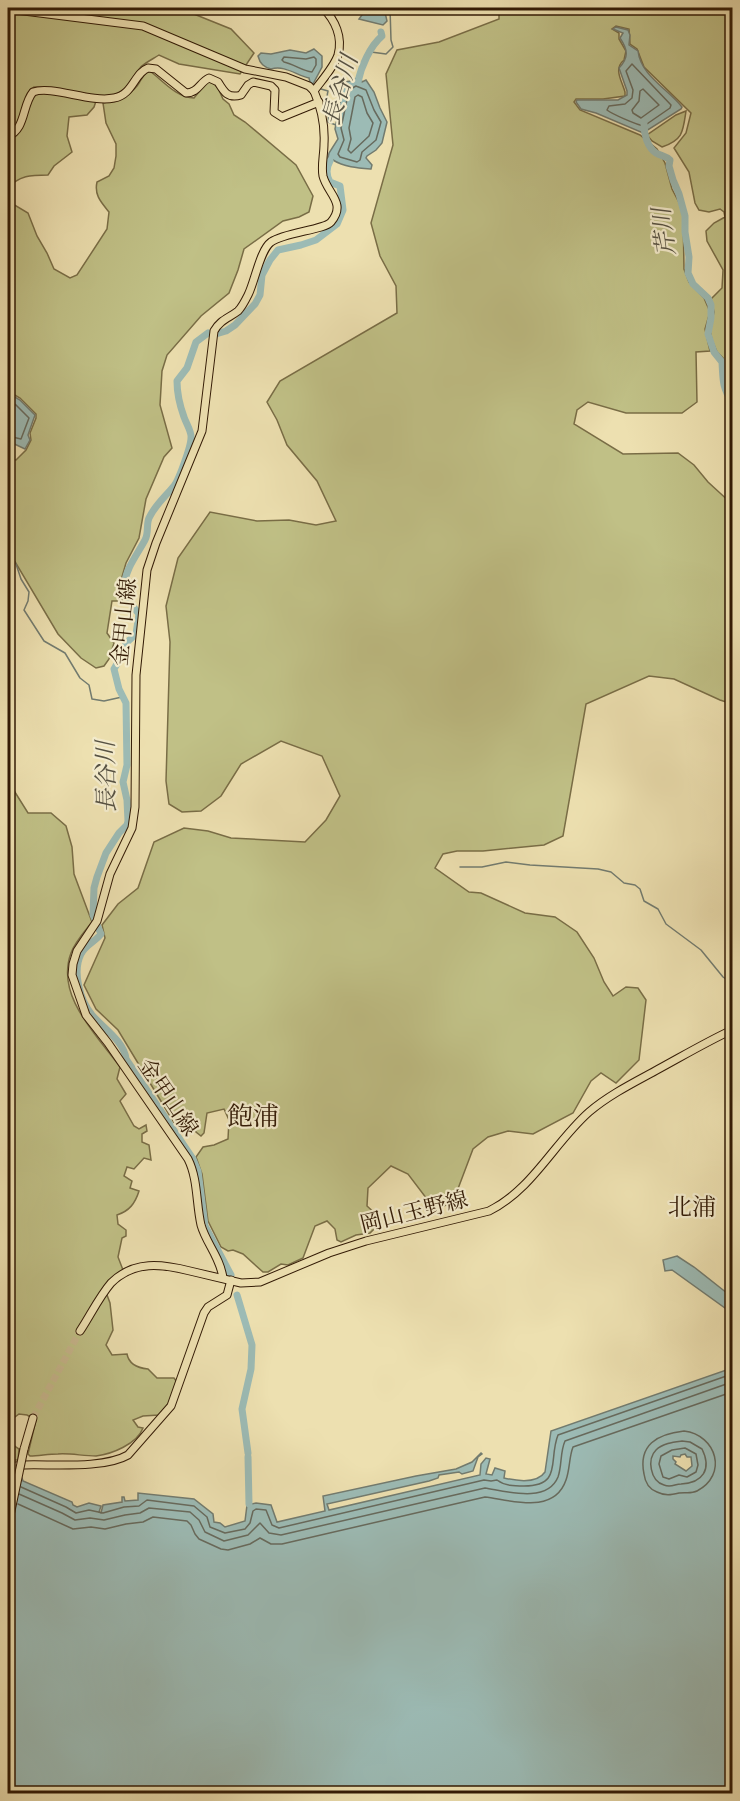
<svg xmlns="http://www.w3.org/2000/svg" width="740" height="1801" font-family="Alegreya,'Noto Serif JP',serif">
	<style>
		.green { fill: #c0c086; stroke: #796d46; stroke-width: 1.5 }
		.water { fill: #9cbbb5; stroke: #727b6f; stroke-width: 1.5; fill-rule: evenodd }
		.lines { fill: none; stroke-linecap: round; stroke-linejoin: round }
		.shore { stroke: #676a5d; stroke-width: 1.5 }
		.stream { stroke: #727b6f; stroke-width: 1.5 }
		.river { stroke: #9cbbb5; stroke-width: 7 }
		.major-tunnel { stroke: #c8b88e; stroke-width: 7; stroke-dasharray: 7 3.5; stroke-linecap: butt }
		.major-casing { stroke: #321a05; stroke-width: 9 }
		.major { stroke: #ede0b0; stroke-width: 7 }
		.major-bridge-casing { stroke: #321a05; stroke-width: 9; stroke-linecap: butt }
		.major-bridge { stroke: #ede0b0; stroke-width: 7 }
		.labels { text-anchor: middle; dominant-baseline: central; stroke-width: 4.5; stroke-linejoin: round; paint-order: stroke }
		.street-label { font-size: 22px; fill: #321a05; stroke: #f3ebcc }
		.water-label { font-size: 24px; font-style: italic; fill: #575243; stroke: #f3ebcc }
		.neighbourhood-label { font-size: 24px; fill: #321a05; stroke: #f3ebcc }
		.quarter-label { font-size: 26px; fill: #321a05; stroke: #f3ebcc }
	</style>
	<rect width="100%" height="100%" fill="#ede0b0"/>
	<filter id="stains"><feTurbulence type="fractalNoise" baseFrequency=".00333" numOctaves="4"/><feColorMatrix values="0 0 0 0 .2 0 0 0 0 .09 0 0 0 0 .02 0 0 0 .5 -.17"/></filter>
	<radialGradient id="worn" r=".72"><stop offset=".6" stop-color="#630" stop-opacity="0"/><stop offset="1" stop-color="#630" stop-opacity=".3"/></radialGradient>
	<g class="green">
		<path d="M 8,8 L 179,8 L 231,29 L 254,53 L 240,74 L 179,64 L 159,55 C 153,59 144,63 140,68 C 133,76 131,85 122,91 C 100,107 59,85 34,87 L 30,90 C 24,105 21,125 8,133 Z"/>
		<path d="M 499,8 L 732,8 L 732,379 L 729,377 L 723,358 L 717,352 L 712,340 L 710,330 L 714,312 L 711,299 L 722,288 L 723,270 L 707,241 L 706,231 L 714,223 L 725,217 L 724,212 L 720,209 L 709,212 L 699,210 L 695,203 L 689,172 L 674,148 L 686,133 L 691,113 L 644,67 L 637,49 L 630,44 L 629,29 L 616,26 L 612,29 L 619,33 L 619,39 L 626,51 L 624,60 C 613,69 622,81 625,92 L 625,96 L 603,99 L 576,99 L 574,102 L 580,110 L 640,135 L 657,149 L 665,163 L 672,189 L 683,210 L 684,269 L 689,282 L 704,298 L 710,312 L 705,329 L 710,351 L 696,352 L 697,402 L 682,413 L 626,413 L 588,402 L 577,410 L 574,424 L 623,454 L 678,453 L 694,465 L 708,482 L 732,504 L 732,704 L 720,700 L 674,679 L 649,676 L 586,704 L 563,836 L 544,845 L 483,851 L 457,851 L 443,854 L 435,868 L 469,892 L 481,893 L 525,913 L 555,917 L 577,932 L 594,958 L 604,982 L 613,996 L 626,987 L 638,988 L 646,1000 L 639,1060 L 616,1083 L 601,1073 L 591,1081 L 573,1113 L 533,1134 L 508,1131 L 488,1137 L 473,1149 L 453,1202 L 444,1206 L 433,1207 L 408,1174 L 391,1166 L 368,1188 L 367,1206 L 378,1216 L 375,1228 L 370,1233 L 356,1235 L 341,1242 L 337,1240 L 335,1229 L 327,1221 L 315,1226 L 303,1258 L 288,1265 L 281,1264 L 268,1272 L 263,1272 L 243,1254 L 233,1250 L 228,1251 L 221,1247 L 208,1221 L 202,1174 L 196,1157 L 203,1147 L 214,1145 L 228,1139 L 229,1120 L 224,1109 L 207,1113 L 204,1133 L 201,1136 L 196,1132 L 191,1120 L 176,1126 L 118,1030 L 96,1009 L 84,985 L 105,938 L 102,925 L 118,904 L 138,888 L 154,842 L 184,828 L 208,831 L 231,838 L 305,842 L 326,820 L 340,796 L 322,756 L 281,741 L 241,764 L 221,796 L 201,811 L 182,812 L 169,804 L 166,781 L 170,642 L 166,606 L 178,558 L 210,512 L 257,521 L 289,520 L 316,525 L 336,521 L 317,481 L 287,445 L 277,420 L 267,402 L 280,381 L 397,313 L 396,286 L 380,256 L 371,223 L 393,145 L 386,74 L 397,50 L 439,42 L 499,19 Z"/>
		<path d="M 150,71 C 163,81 177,98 194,98 L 207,82 L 212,82 L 218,88 L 223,99 L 229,104 L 234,115 L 245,122 L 296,165 L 313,196 L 309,212 L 299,217 L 283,221 L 244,249 L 238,270 L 229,293 L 201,316 L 167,355 L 162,371 L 160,405 L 172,448 L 164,457 L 146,499 L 139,538 L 126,563 L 119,587 L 123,601 L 112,601 L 107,633 L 114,643 L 109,659 L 104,666 L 96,668 L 81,658 L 58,634 L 8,550 L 13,537 L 12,522 L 8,511 L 8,459 L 16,460 L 26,450 L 31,440 L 30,433 L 36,418 L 36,414 L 20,398 L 8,391 L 8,201 L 28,213 L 37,236 L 47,253 L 54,269 L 70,278 L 77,275 L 107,229 L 109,212 C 101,202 94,195 97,182 L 109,176 L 114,168 L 116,156 L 116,144 L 106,123 L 103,103 C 116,100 128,97 137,86 C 142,80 142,74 150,71 Z"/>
		<path d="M 45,93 L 96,101 L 94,107 L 87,115 L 69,117 L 67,136 L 72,152 L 54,166 L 48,175 C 32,175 18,175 8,189 L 8,166 L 11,164 L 9,156 L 8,156 L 8,139 C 24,133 28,109 33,94 Z"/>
		<path d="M 686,111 C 683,132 683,140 662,147 L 652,141 L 647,135 L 676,115 Z"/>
		<path d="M 8,781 L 28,813 L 51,813 L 66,826 L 72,847 L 74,874 L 92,922 C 85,931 75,942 71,953 C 55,996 97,1035 120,1067 L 117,1079 L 126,1094 L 120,1101 L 134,1126 L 139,1129 L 146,1125 L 147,1131 L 142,1134 L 142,1142 L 149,1145 L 151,1160 L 144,1158 L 134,1169 L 127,1167 L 124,1176 L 132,1181 L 130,1188 L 139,1191 C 135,1204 129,1211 117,1215 L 118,1224 L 126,1230 L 126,1236 L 122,1238 L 118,1257 L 123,1270 L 104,1287 L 110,1303 L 113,1330 L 106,1345 L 112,1355 L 127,1354 C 129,1365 138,1368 148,1369 L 157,1378 L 174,1378 L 177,1382 L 170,1402 L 159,1415 L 143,1416 L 133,1420 L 138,1427 L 143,1428 C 137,1444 112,1454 96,1456 C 83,1456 70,1453 58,1454 C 48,1454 39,1456 30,1456 L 28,1454 L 36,1420 L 27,1415 L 19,1414 L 11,1420 C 9,1431 7,1443 19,1449 L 18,1460 L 8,1460 Z"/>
	</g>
	<g class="water">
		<path d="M 367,8 L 384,8 L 387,21 L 383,25 L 359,19 Z"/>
		<path d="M 616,27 L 628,30 L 630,35 L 629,45 L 638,51 C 641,76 667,88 682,107 L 681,109 L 643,133 L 596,113 L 581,109 L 576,102 L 577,100 L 618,100 L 627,95 L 627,91 L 619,68 C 629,57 628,50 620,38 L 623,33 L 613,29 Z"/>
		<path d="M 314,49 L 322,56 L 322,67 L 313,84 L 310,82 L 309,78 C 296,75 285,65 271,69 C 264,67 260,64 258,56 L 261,53 L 271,54 L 290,50 L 306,53 Z"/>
		<path d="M 359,74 L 362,82 L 366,80 L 374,92 L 380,108 L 387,122 L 382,143 L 376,150 L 367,156 L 366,158 L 372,165 L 371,169 C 358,168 344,167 333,160 L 326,167 L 329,153 L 338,139 L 335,129 L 344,82 C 350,81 356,82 359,74 Z"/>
		<path d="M 8,393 L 20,400 L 35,415 L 28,435 L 30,440 L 25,449 L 8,441 Z"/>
		<path d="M 677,1256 L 694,1267 L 732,1297 L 732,1313 L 672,1270 L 665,1271 L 663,1260 Z"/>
		<path d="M 732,1368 L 732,1793 L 8,1794 L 8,1476 L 16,1471 L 21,1475 L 23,1481 L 72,1502 L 73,1505 L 77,1507 L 89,1503 L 101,1506 L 99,1512 L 101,1513 L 103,1505 L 122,1502 L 122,1497 L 124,1497 L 125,1501 L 138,1500 L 138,1493 L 194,1499 L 213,1514 L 214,1522 L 220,1523 L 225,1527 L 245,1521 L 247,1505 L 256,1503 L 271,1505 L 277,1522 L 325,1511 L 323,1496 L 416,1476 L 456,1469 L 472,1462 L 481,1453 L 482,1454 L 478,1457 L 473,1471 L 462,1474 L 459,1472 L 439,1475 L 438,1478 L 429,1481 L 327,1504 L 329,1510 L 480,1475 L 481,1464 L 486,1458 L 490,1459 L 486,1474 L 492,1475 L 495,1468 L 505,1471 L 504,1478 C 517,1481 537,1484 545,1472 L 551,1431 ZM 685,1454 L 687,1457 L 691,1457 L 692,1466 L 686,1471 L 675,1464 L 676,1462 L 673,1459 L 673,1456 L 680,1457 L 681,1455 Z"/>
	</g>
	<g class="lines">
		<g class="shore">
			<path d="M 284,57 L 306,59 L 314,57 L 316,59 L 316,65 L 312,72 C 302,71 294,64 284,62 L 282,60 Z"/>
			<path d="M 632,64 L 671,105 L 670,108 L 644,126 C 637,125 612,114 607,110 L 609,106 L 625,104 L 632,98 L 633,90 L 626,71 Z"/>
			<path d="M 356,86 L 366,90 L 374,110 L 381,122 L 376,140 L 362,152 L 360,160 L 357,162 L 340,157 L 338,154 L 344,140 L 341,128 L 349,90 Z"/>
			<path d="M 643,89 L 659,105 L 641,118 L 633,113 L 632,110 L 639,101 L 640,91 Z"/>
			<path d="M 358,95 L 362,97 L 367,113 L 373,123 L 369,136 L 351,153 L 348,150 L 351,139 L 349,128 L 355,97 Z"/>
			<path d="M 8,400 L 16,405 L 29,418 L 21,439 L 8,436"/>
			<path d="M 684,1431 C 717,1435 728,1475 697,1491 C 691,1494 686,1492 679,1493 C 671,1495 665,1496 657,1492 C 649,1489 645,1482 644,1474 C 638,1445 657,1434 684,1431 Z"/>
			<path d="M 682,1441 L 690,1442 L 702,1449 C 712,1469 703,1483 681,1484 C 675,1484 671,1488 664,1485 C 650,1481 647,1459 656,1450 C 663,1443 674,1442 682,1441 Z"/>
			<path d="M 685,1448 L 696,1454 L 698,1465 L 696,1472 L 687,1477 L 679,1475 L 669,1479 L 663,1477 L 659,1464 L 661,1456 L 672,1450 Z"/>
			<path d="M 21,1487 L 66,1507 L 76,1513 L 89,1510 L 103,1513 L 124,1507 L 139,1506 L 147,1500 L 194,1506 L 207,1517 L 210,1527 L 225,1533 L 245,1529 L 250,1523 L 253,1511 L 256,1509 L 266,1510 L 272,1525 L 279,1528 L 484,1480 L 491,1481 L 497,1480 C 505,1486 514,1486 524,1486 C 563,1486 548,1460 558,1435 L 732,1374"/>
			<path d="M 19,1494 L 62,1513 L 75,1520 L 90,1518 L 104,1520 L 125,1515 L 140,1513 L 149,1508 L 190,1512 L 199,1520 L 205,1532 L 224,1541 L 248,1535 L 260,1523 L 269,1533 L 281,1535 L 485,1488 C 505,1491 547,1504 558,1477 C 562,1466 560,1452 565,1441 L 732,1382"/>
			<path d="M 18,1504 L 73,1529 L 91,1527 L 105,1529 L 126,1524 L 143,1522 L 153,1517 L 187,1521 L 191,1525 L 195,1534 L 199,1539 L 221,1549 L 228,1550 L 250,1544 L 260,1538 L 271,1544 L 282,1544 L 485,1497 C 511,1500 554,1515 566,1480 C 570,1469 569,1457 573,1447 L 732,1392"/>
		</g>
		<g class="stream">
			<path d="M 371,52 L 386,54 L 393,47 L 391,40 L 390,8"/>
			<path d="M 321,89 L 328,91 C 325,101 330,111 328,122 L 336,125"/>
			<path d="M 8,517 C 11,525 12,535 8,543"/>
			<path d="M 8,555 L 16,564 L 21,579 L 29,592 L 28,601 L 24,610 L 44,641 L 65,653 L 80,678 L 89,685 L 92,699 L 104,701 L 122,697"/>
			<path d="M 460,867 L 482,867 L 506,862 L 530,865 L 598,869 L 611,872 L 624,883 L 635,885 L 640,889 L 644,901 L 658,909 L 666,924 L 701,950 L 723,977 L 732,983"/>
		</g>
		<g class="river">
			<path d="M 358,82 C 361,67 370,46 382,36 L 381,32"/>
			<path d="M 644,124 C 644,134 647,147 656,153 C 661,156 666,156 670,160 L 669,166 L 673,180 L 679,194 L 685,216 L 685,232 L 689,257 L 688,273 L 693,284 L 708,298 L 711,305 L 711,318 L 708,334 L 714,352 L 722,362 C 723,379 722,387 732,402"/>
			<path d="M 208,333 L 196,342 L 187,368 L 177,381 C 177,393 180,406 184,417 C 186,423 192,432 191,438 C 191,446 179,480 174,486 C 165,497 155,505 149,518 C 146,525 149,533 145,540 C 129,569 112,584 139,614 L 136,634 L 126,643 L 121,657 L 114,669 L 119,689 L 126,703 L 127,765 L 123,782 L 127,800 L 128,821 L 127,825 L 119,833 L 106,853 L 97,877 L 94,888 L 93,915 L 101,934 C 96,941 85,945 81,954 C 72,972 80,1000 92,1015 C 103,1028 124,1041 126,1059 L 193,1159 L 198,1171 L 205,1226 L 231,1275"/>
			<path d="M 216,334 L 226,331 L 235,325 L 255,304 L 260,295 L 262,275 L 270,260 L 278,250 L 301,245 L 316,240 L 337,224 L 343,210 L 340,186 L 330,182 C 326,175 326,168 330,161"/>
			<path d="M 237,1295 L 252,1345 L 251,1369 L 242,1409 L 248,1453"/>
			<path d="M 248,1457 L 249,1504"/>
		</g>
		<path class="major-tunnel" d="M 33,1418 L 80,1331"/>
		<defs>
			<g id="major">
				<path d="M 8,9 L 143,26 L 245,69 L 286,77 L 309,86 L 314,91"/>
				<path d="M 314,91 C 322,80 334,67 338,55 C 343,37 335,20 323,8"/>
				<path d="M 8,136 C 26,129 22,105 33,92 C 52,85 90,103 114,98 C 133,95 134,73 148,68 L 156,69 L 186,93 C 198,93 200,82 209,78 L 218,82 C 224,92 228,99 241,95 L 248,85 L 253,82 L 271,86 L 275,90 L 274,112 L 282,117 L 319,102"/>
				<path d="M 223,1278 C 220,1257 206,1243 201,1225 C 196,1203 198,1179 188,1159 L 108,1043 L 86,1015 L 72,975 L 73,964 L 77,951 L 97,921 L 110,874 L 132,828 L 135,807 L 136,675 L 147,570 L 156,543 L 202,431 L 214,331 C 220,320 229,318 238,311 C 242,307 245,301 248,295 C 255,281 260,250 271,242 C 286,232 324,230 331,222 C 347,203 327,193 323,176 C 321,166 324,155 324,144 C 325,127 321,107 314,91"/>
				<path d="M 80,1331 C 90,1316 99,1297 111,1283 C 134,1260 162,1264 190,1271 C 207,1275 224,1279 241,1283 L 260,1282 L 329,1253 L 366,1241 L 489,1211 C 532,1190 554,1143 589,1112 C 609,1095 633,1083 655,1071 C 681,1057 706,1042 732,1030"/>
				<path d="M 24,1449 L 33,1418"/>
				<path d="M 8,1470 L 16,1466 L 24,1465 C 52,1464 104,1469 128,1455 L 171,1406 L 204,1313 L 208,1307 L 227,1295 L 231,1280"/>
			</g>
		</defs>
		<use href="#major" class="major-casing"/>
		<use href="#major" class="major"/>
		<defs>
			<path id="major-bridge" d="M 8,1525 L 24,1449"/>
		</defs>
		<use href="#major-bridge" class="major-bridge-casing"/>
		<use href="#major-bridge" class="major-bridge"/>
	</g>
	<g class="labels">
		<g class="street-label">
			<text transform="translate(124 622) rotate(-84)">金甲山線</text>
			<text transform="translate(168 1097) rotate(56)">金甲山線</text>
			<text transform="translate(414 1212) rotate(-14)">岡山玉野線</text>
		</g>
		<g class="water-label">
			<text transform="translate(340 90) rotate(-74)">長谷川</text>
			<text transform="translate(664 232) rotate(-97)">芹川</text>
			<text transform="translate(106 777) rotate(-91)">長谷川</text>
		</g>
		<g class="neighbourhood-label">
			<text x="692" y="1207">北浦</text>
		</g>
		<g class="quarter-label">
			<text x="253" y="1116">飽浦</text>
		</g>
	</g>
	<rect width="740" height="1801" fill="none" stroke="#ede0b0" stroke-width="30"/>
	<rect x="9" y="9" width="722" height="1783" fill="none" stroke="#321a05" stroke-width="3"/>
	<rect x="15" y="15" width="710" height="1771" fill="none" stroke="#321a05" stroke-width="1.5"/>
	<rect width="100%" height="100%" filter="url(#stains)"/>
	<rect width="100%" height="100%" fill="url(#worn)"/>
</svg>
